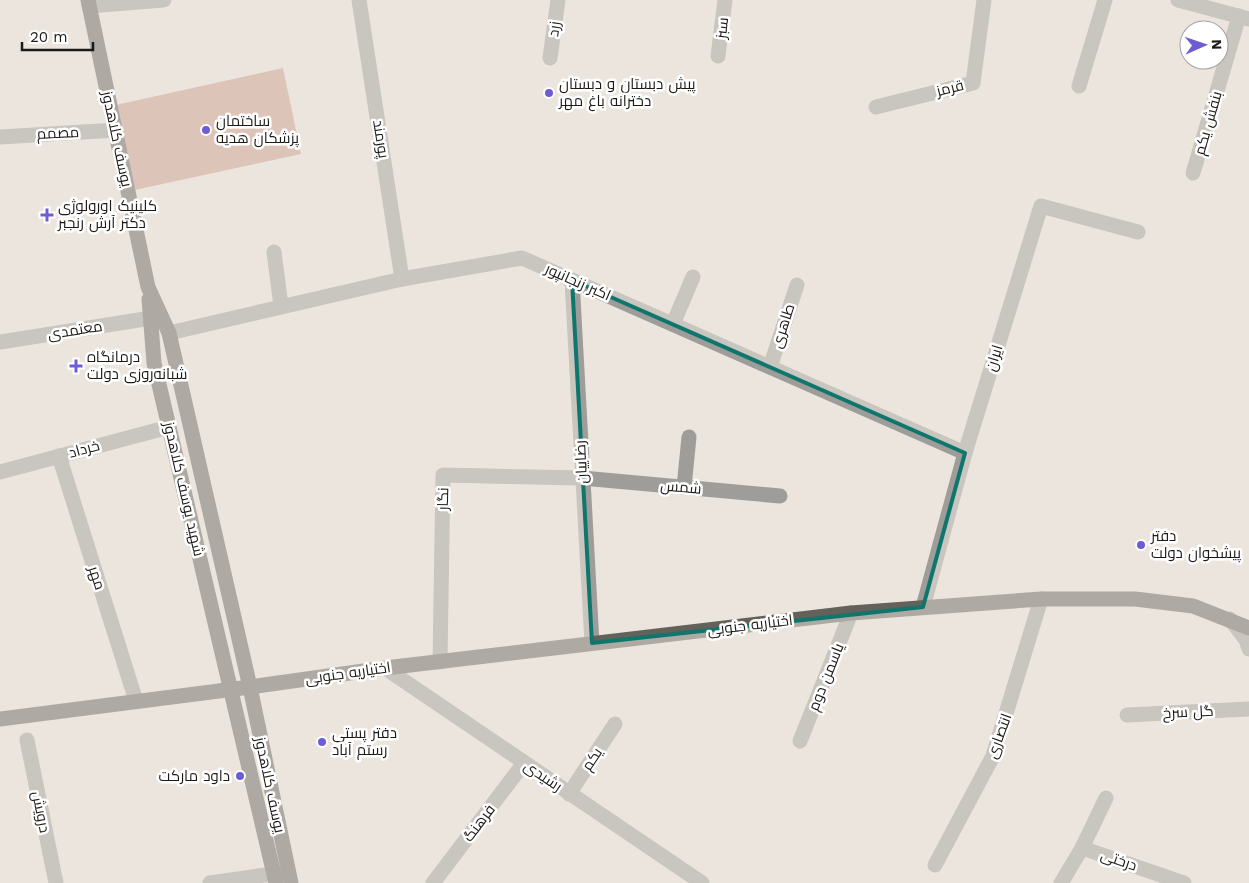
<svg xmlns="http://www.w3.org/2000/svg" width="1249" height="883" font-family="'Work Sans',Cairo,sans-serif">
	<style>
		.building { fill: #cb9c8c }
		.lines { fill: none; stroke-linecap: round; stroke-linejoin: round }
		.minor { stroke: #9e9d99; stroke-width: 15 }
		.major { stroke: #62615a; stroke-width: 15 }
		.marked { fill: none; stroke: #0f766e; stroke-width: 4; stroke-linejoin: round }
		.poi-dot { fill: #6e5cd6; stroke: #fff; stroke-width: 2 }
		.labels { text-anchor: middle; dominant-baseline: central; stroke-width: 5; stroke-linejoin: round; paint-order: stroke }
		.street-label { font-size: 15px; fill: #1c1a17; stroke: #fff }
		.poi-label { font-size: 15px; fill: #1c1a17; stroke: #fff; text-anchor: start }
	</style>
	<rect width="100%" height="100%" fill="#ece5de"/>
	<path class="building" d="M 283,68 L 301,154 L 130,191 L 111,106 Z"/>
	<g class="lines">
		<g class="minor">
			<path d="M 359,0 L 402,279"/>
			<path d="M 1178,0 L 1249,19"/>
			<path d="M 89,6 L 164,0"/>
			<path d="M 718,56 L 725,0"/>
			<path d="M 550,58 L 558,0"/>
			<path d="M 1079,86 L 1105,0"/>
			<path d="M 876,107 L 973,83 L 984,0"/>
			<path d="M 0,137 L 116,130"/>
			<path d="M 1193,173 L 1239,16"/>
			<path d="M 274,252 L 281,306"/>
			<path d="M 572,280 L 592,643"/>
			<path d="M 673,324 L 693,277"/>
			<path d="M 169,333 L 402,279 L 522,258 L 965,453"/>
			<path d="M 0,342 L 151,318"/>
			<path d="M 770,367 L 797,285"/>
			<path d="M 59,456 L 136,701"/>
			<path d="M 0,472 L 169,427"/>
			<path d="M 684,487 L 689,437"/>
			<path d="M 923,607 L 965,453 L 1041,206 L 1138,232"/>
			<path d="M 1230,619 L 1246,640 L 1249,649"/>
			<path d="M 440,662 L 443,475 L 582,478 L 780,496"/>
			<path d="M 385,668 L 702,883"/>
			<path d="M 1127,715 L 1249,709"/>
			<path d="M 27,740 L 56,883"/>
			<path d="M 800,741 L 851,613"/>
			<path d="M 569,794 L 615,724"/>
			<path d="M 1082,848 L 1184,883"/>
			<path d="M 935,865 L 993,756 L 1041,599"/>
			<path d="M 210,883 L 285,872"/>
			<path d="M 433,883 L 524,763"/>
			<path d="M 1061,883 L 1082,848 L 1106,798"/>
		</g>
		<g class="major">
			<path d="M 88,0 L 148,287 L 169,333 L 250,687 L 291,883"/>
			<path d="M 149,299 L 154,363 L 276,883"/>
			<path d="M 0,719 L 250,687 L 385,668 L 851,613 L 1041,599 L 1135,599 L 1193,606 L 1249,628"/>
		</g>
	</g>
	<path d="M0 0H1249V883H0ZM 572,280 L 965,453 L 923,607 L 592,643 Z" fill="#ece5de" fill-opacity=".55" fill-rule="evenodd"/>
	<path class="marked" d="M 572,280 L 965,453 L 923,607 L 592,643 Z"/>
	<g class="poi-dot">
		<circle cx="549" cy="93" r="5"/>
		<circle cx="206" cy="130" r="5"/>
		<path d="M44.5 207.5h5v5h5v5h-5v5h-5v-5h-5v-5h5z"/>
		<path d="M73.5 358.5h5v5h5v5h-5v5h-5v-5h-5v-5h5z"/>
		<circle cx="1141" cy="545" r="5"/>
		<circle cx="322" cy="742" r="5"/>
		<circle cx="240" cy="776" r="5"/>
	</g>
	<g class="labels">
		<g class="street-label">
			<text transform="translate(722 28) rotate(-83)">سبز</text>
			<text transform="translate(554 29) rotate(-82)">زرد</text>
			<text transform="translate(950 88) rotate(-14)">قرمز</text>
			<text transform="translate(1208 123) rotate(-74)">بنفش یکم</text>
			<text transform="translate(58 133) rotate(-3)">مصمم</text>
			<text transform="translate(117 139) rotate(78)">یوسف کلاهدوز</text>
			<text transform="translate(381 139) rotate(81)">پورمند</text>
			<text transform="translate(578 282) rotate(24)">اکبر زنجانپور</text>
			<text transform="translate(783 326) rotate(-72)">طاهری</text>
			<text transform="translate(75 330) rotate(-9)">معتمدی</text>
			<text transform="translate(994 358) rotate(-73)">ایران</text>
			<text transform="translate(84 449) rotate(-15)">خرداد</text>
			<text transform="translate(581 462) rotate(-93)">رضاییان</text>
			<text transform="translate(681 487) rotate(5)">شمس</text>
			<text transform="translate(184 489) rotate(77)">شهید یوسف کلاهدوز</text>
			<text transform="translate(443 499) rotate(-89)">نگار</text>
			<text transform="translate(97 578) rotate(72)">مهر</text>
			<text transform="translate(750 625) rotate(-7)">اختیاریه جنوبی</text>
			<text transform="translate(348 673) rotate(-8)">اختیاریه جنوبی</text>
			<text transform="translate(826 677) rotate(-68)">یاسمن دوم</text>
			<text transform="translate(1188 712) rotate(-3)">گل سرخ</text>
			<text transform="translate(999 736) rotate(-70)">انتصاری</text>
			<text transform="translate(592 759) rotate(-56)">یکم</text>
			<text transform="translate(543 776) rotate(34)">رشیدی</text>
			<text transform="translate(270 785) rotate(78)">یوسف کلاهدوز</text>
			<text transform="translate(41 812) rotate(79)">درویش</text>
			<text transform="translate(479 823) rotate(-53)">فرهنگ</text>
			<text transform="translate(1119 860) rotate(19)">درختی</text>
		</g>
		<g class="poi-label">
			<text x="559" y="84">پیش دبستان و دبستان<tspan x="559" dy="17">دخترانه باغ مهر</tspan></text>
			<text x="216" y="121">ساختمان<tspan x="216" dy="17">پزشکان هدیه</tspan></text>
			<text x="58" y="206">کلینیک اورولوژی<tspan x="58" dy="17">دکتر آرش رنجبر</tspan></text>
			<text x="87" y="357">درمانگاه<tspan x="87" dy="17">شبانه‌روزی دولت</tspan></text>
			<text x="1151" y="536">دفتر<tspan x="1151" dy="17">پیشخوان دولت</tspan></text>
			<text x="332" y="733">دفتر پستی<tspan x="332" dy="17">رستم آباد</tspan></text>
			<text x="230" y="776" text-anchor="end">داود مارکت</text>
		</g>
	</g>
	<g transform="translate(1204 45) rotate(88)"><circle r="24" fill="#ffffff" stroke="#a4a3a2"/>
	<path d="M0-4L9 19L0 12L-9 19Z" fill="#6e5cd6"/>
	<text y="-8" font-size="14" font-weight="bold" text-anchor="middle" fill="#1c1a17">N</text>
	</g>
	<path d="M22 42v8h71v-8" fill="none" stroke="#1c1a17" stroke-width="2.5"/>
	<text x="30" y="42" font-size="15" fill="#1c1a17" stroke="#ffffff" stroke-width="4" paint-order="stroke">20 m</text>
</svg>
